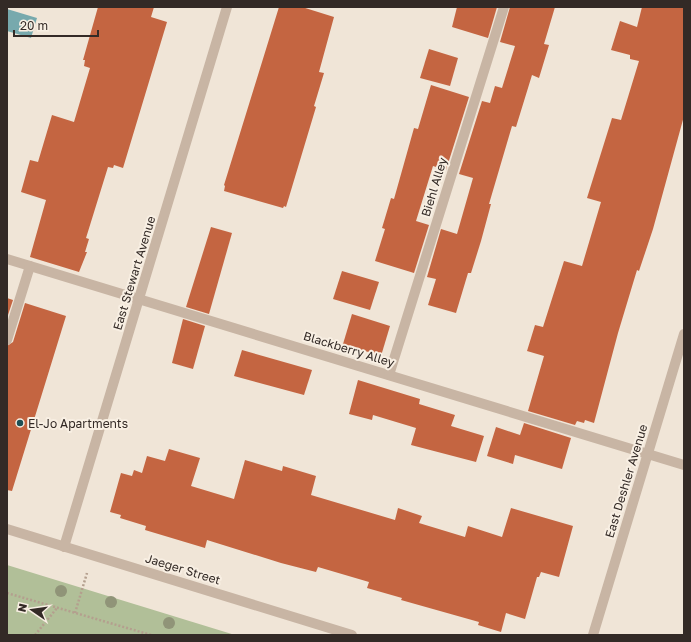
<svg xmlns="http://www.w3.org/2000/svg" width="691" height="642" font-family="'Golos Text',sans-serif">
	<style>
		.green { fill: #b1bf98 }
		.water { fill: #77a9ad }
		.building { fill: #c46541 }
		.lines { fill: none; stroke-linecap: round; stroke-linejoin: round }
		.path { stroke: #b49f8e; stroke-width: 2.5; stroke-dasharray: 2 2; stroke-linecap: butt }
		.minor { stroke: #c8b5a4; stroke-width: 10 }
		.tree { fill: #909478 }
		.poi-dot { fill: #1c4f54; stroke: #f8efe3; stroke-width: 1.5 }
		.labels { text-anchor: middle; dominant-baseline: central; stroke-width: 4; stroke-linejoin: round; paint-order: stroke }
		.street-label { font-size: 12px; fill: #332a26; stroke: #f8efe3 }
		.poi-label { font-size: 12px; fill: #332a26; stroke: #f8efe3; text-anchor: start }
	</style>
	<rect width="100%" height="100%" fill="#f0e5d7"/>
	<path class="green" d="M 7,565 L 235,635 L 7,635 Z"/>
	<path class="water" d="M 7,9 L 37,18 L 31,38 L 7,31 Z"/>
	<g class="building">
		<path d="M 98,7 L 154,7 L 151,17 L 167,22 L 123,168 L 114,165 L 113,168 L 108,167 L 86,238 L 89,239 L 85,252 L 87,252 L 79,272 L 30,257 L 46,200 L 21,192 L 30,160 L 38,162 L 52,115 L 74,122 L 90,68 L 84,66 L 85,60 L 83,60 Z"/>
		<path d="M 279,7 L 302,7 L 334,17 L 319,72 L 324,73 L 314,106 L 316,107 L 286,207 L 284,206 L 283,208 L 224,191 L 225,186 L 224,185 Z"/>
		<path d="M 457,7 L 497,7 L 488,38 L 452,27 Z"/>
		<path d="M 510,7 L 555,7 L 544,44 L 549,45 L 539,78 L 532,75 L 516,127 L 512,126 L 489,204 L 491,204 L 481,241 L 471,273 L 468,273 L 456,313 L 428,305 L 436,279 L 427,277 L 441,229 L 457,234 L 473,178 L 459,174 L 482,101 L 490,103 L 495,86 L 502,88 L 515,46 L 500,42 Z"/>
		<path d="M 642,7 L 684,7 L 684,116 L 653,229 L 639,271 L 637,270 L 618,333 L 594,423 L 585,420 L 584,423 L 577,421 L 575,425 L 528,411 L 544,356 L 527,351 L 535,325 L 543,327 L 564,261 L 582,266 L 601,202 L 587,198 L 612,118 L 621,120 L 639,61 L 630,59 L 630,55 L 611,50 L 620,21 L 637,27 Z"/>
		<path d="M 429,49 L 458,58 L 450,86 L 420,78 Z"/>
		<path d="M 431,85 L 469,97 L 446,170 L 433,166 L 416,221 L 429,225 L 414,273 L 375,261 L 385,229 L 382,228 L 391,198 L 394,199 L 414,128 L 418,129 Z"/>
		<path d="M 211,227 L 232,233 L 209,314 L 186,307 Z"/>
		<path d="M 342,271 L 379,282 L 370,310 L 333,299 Z"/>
		<path d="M 7,298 L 13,300 L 7,318 Z"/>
		<path d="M 25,303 L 66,316 L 12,491 L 7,490 L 7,346 L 13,342 Z"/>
		<path d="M 352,314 L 390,326 L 381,356 L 343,344 Z"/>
		<path d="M 183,319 L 205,326 L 193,369 L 172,363 Z"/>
		<path d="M 242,350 L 312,370 L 304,395 L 234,376 Z"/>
		<path d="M 358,380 L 420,399 L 419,404 L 455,415 L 451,426 L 484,436 L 476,462 L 411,445 L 416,428 L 373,415 L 372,420 L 349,414 Z"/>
		<path d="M 524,423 L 571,438 L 562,469 L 515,455 L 513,464 L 487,456 L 496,427 L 520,435 Z"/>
		<path d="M 169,449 L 200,458 L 191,486 L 234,499 L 245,460 L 282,471 L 283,466 L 316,476 L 311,495 L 395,520 L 398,508 L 422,516 L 419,523 L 465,537 L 468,526 L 502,537 L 511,508 L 573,526 L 559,577 L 541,572 L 539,577 L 537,577 L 525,619 L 506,613 L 501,632 L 478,625 L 479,622 L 401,600 L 402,598 L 367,588 L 369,582 L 318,567 L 316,572 L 281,563 L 207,540 L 205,548 L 145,530 L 146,526 L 120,518 L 121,515 L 110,512 L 121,473 L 132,476 L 134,470 L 142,473 L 147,456 L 165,461 Z"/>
	</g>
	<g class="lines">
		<g class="path">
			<path d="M 7,593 L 151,635"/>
			<path d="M 75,613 L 87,573"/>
			<path d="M 35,635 L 57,608"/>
		</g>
		<g class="minor">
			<path d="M 7,259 L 684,465"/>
			<path d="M 7,340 L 30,266"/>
			<path d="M 389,375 L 504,7"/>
			<path d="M 7,529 L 352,635"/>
			<path d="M 64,547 L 227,7"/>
			<path d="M 593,635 L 684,334"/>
		</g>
	</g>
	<g class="tree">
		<circle cx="61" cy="591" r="6"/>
		<circle cx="111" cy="602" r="6"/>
		<circle cx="169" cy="623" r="6"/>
	</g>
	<circle class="poi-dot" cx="20" cy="423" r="4"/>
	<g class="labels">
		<g class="street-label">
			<text transform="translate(434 187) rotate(-73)">Biehl Alley</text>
			<text transform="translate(134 273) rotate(-73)">East Stewart Avenue</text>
			<text transform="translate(349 349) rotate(17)">Blackberry Alley</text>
			<text transform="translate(626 481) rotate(-73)">East Deshler Avenue</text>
			<text transform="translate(183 569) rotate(17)">Jaeger Street</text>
		</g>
		<g class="poi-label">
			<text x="28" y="423">El-Jo Apartments</text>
		</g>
	</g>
	<rect width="691" height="642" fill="none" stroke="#332a26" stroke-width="16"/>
	<g transform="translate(32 610) rotate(283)" stroke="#f8efe3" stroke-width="3" paint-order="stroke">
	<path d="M0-3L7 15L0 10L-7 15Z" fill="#332a26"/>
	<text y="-6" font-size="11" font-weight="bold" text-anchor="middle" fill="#332a26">N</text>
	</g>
	<path d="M14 30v6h84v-6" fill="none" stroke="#332a26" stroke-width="2"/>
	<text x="20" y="30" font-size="12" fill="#332a26" stroke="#f8efe3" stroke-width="3" paint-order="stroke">20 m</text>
</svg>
